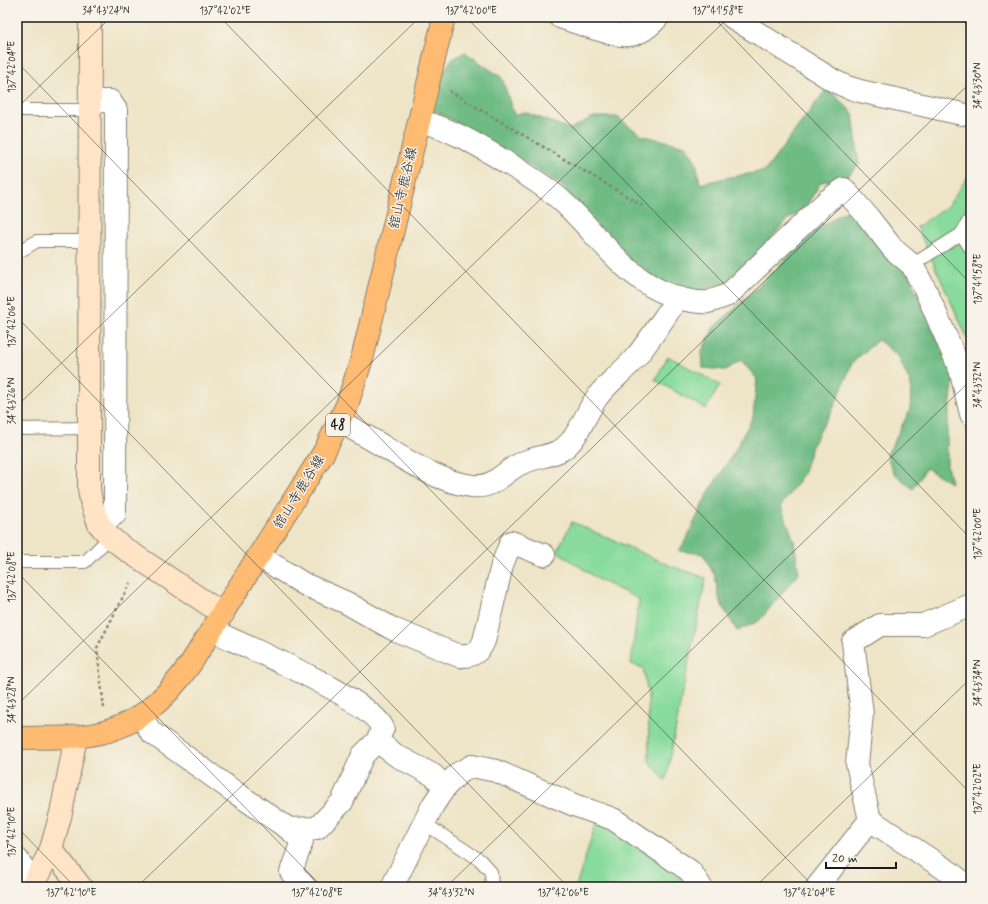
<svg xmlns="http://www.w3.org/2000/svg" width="988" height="904" font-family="Mynerve,'Klee One',sans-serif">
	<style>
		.green { fill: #88db9c; stroke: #527c5c }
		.forest { fill: #6ebb84; stroke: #456c50 }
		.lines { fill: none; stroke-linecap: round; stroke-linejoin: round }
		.lane-casing { stroke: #858071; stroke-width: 14 }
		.street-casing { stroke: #858071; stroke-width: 24 }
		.secondary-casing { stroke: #858071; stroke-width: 24 }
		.primary-casing { stroke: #858071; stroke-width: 24 }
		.path { stroke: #858071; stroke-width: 2.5; stroke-dasharray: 3 3; stroke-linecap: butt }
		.lane { stroke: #fff; stroke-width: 12 }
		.street { stroke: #fff; stroke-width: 22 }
		.secondary { stroke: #ffe4c6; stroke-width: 22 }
		.primary { stroke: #febb71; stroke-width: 22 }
		.ticks { fill: none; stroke: #1c1c1c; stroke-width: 1; stroke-opacity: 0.45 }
		.labels { text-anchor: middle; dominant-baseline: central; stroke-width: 3; stroke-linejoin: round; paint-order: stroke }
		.shield { fill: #f7f3e8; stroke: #5e5c59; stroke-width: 1 }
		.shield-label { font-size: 13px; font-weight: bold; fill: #1c1c1c }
		.street-label { font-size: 14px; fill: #1c1c1c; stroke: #f7f3e8 }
		.neatline { fill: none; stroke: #1c1c1c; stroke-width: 1.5 }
		.ticks-label { font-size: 10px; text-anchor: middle; fill: #1c1c1c }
	</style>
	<rect width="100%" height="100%" fill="#f7f3e8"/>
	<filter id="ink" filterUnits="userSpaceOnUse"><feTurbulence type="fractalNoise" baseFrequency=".025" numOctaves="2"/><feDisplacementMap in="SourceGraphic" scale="8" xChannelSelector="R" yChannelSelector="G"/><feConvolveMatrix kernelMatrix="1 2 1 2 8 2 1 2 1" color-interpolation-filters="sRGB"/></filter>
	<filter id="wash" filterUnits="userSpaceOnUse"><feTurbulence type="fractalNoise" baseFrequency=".012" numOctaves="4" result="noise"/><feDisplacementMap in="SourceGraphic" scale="16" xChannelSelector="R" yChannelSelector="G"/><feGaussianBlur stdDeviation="0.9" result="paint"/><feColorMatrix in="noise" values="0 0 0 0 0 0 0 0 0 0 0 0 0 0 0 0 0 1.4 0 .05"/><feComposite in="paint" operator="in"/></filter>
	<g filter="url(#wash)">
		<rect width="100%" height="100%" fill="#eee4c6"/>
		<g class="green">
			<path d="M 971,172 L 971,346 L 917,227 L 948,206 Z"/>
			<path d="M 668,356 L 720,385 L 706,409 L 655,380 Z"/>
			<path d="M 572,522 L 671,566 L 706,578 L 682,694 L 666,781 L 649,761 L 648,694 L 643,668 L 631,664 L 639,599 L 599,580 L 557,551 Z"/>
			<path d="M 597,820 L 634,844 L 681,879 L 682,887 L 576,887 Z"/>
		</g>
		<g class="forest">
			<path d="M 465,52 L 502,78 L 514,115 L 524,112 L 570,129 L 594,117 L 617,117 L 641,135 L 686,146 L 696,162 L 700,184 L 730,177 L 765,171 L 827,88 L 853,113 L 859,165 L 847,177 L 821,182 L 805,208 L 787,220 L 735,279 L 698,292 L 658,282 L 621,252 L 561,185 L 516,157 L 429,107 L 441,77 L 451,60 Z"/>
			<path d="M 862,205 L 885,222 L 954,377 L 947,430 L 947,465 L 951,483 L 926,468 L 913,489 L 893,472 L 887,455 L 910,410 L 911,384 L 898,356 L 878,340 L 852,363 L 834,407 L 813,443 L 803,474 L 781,506 L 794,541 L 799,573 L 759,621 L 737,631 L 720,602 L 715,576 L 703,554 L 679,551 L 688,536 L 708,493 L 734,452 L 753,417 L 757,379 L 741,360 L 725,370 L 703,368 L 702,351 L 714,327 L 739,305 L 815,231 L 840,214 Z"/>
		</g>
	</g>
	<g filter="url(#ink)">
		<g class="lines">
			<defs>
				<g id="lane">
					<path d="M 17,110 L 90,110"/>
					<path d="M 961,234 L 971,249"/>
					<path d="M 17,253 L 37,241 L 90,241"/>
					<path d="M 912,265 L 961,234 L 971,217"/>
					<path d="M 17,429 L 89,428"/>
					<path d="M 17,562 L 85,562 L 110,537"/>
					<path d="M 424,823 L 480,860 L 491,872 L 492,887"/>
				</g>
				<g id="street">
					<path d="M 560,17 C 572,21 584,25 596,29 C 623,37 637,41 658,17"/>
					<path d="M 732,17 L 834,81 L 847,87 L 860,91 L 962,114"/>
					<path d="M 90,101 L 110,101 L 116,110 L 115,514 L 99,524"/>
					<path d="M 419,121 C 451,128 481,147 509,164 C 528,176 547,187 563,202 C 600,236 626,281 675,297 C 685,300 698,303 708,302 C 715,300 722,297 728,295 L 828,200 L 844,189 L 868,217 L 893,249 L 912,265 L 926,291 L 960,369 L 971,414"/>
					<path d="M 339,422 C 382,441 425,480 472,486 C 494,489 503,472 520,464 C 533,457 550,457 563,449 C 580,436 585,413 598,396 C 609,382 624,371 636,357 C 651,339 664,317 678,298"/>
					<path d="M 259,556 L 304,584 L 347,603 L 393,629 L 459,656 C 472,657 479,653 484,641 L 502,565 L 511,542 L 544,555"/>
					<path d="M 141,716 L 151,732 L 236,793 L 289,829 L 317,828 L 342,802 L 363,755 L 377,741 L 383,728 C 369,699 259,652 226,637 L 213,628"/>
					<path d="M 377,741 L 397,756 L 433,775 L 445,787 L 459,773 L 472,766 L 496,771 L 574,805 L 613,819 L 690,871 L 701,887"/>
					<path d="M 870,820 L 857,764 L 862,714 L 853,642 L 880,625 L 923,625 L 971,605"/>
					<path d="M 289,829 L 302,841 L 291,872 L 305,887"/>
					<path d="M 17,859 L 34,883"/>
					<path d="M 392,887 L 433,805 L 445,787"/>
					<path d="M 817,887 L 870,820 L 951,873 L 968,887"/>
				</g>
				<g id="secondary">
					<path d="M 90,17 L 89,428 L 89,489 L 91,501 L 99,524 L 110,537 L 125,549 L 223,614"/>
					<path d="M 51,849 L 81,887"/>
					<path d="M 32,887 L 51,849 L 61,813 L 76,737"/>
				</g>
				<path id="primary" d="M 17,738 C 41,737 66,739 90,735 C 136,728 165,700 191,663 L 324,452 L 347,405 L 363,355 L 444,17"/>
			</defs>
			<use href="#lane" class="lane-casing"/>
			<use href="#street" class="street-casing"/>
			<use href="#secondary" class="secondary-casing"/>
			<use href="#primary" class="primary-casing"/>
			<g class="path">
				<path d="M 449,91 L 643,206"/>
				<path d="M 104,708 L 97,648 L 130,583"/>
			</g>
			<use href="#lane" class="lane"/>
			<use href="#street" class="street"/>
			<use href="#secondary" class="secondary"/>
			<use href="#primary" class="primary"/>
		</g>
	</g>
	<path class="ticks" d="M 220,17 L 971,794M 466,17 L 971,539M 713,17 L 971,284M 959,17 L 971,29M 17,62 L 814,887M 17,108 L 111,17M 17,317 L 568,887M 17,406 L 420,17M 17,572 L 322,887M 17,705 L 729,17M 17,827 L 75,887M 137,887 L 971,82M 446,887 L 971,380M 755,887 L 971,678"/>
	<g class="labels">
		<rect class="shield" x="326" y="414" width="24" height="22" rx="3"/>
		<g class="shield-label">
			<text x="338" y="425">48</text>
		</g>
		<g class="street-label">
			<text transform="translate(403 188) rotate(-77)">舘山寺鹿谷線</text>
			<text transform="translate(299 492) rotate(-58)">舘山寺鹿谷線</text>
		</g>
	</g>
	<rect width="988" height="904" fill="none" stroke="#f7f3e8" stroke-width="44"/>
	<path d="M826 862v6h70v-6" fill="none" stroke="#1c1c1c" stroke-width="2"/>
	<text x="832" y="862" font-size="12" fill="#1c1c1c" stroke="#f7f3e8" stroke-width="3" paint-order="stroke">20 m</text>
	<rect x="22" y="22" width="944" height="860" class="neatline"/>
	<g class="ticks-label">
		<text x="106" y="14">34°43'24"N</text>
		<text x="225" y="14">137°42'02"E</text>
		<text x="471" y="14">137°42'00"E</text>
		<text x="718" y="14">137°41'58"E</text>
		<text transform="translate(11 67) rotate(-90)" y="4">137°42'04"E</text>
		<text transform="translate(977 86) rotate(-90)" y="4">34°43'30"N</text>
		<text transform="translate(977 279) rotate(-90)" y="4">137°41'58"E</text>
		<text transform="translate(11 322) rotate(-90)" y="4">137°42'06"E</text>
		<text transform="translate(977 385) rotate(-90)" y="4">34°43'32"N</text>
		<text transform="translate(11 401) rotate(-90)" y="4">34°43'26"N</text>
		<text transform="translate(977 534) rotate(-90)" y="4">137°42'00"E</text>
		<text transform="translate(11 577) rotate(-90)" y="4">137°42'08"E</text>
		<text transform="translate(977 683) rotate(-90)" y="4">34°43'34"N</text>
		<text transform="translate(11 700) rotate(-90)" y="4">34°43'28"N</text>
		<text transform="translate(977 789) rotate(-90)" y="4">137°42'02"E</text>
		<text transform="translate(11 832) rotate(-90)" y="4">137°42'10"E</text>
		<text x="71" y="896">137°42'10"E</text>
		<text x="317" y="896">137°42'08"E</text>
		<text x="451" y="896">34°43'32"N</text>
		<text x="563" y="896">137°42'06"E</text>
		<text x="809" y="896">137°42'04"E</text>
	</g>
</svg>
